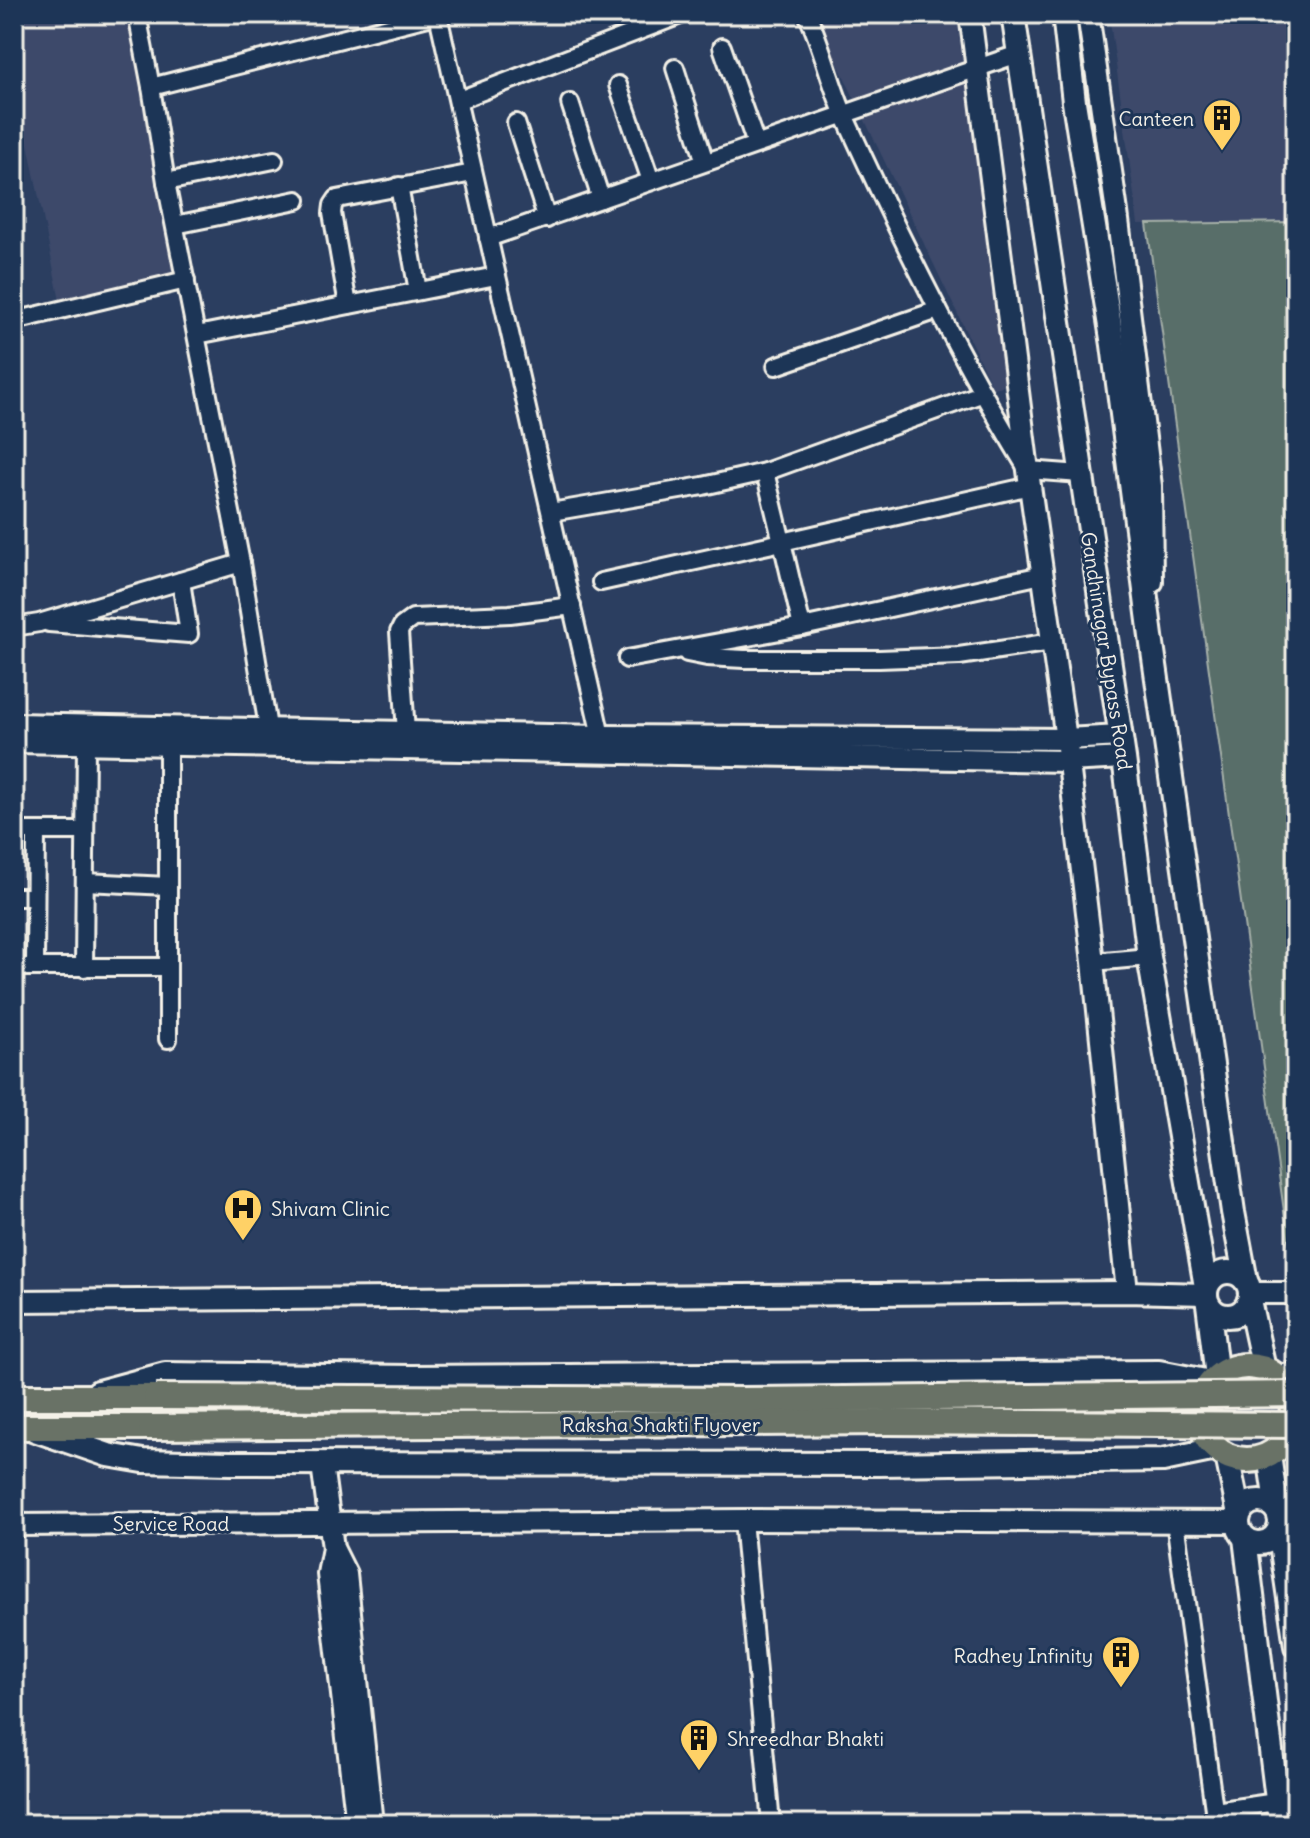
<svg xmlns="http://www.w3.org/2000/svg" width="1310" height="1838" font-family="Delius,sans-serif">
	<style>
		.built { fill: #3c496b }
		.green { fill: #596e69; stroke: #a6b0a8; stroke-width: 2 }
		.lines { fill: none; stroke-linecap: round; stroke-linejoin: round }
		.minor-casing { stroke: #f4f1e8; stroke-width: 22 }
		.tertiary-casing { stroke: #f4f1e8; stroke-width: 26 }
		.secondary-casing { stroke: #f4f1e8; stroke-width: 28 }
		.primary-casing { stroke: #f4f1e8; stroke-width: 30 }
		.minor { stroke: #1d3557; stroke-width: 16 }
		.tertiary { stroke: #1d3557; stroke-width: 20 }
		.secondary { stroke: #1d3557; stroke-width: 22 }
		.primary { stroke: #697266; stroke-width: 24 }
		.primary-bridge-casing { stroke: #f4f1e8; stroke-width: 30; stroke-linecap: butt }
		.primary-bridge { stroke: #697266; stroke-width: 24 }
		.labels { text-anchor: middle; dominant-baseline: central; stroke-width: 6; stroke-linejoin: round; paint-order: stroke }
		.poi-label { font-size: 20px; fill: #f4f1e8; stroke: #1d3557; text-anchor: end }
		.street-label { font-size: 20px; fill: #f4f1e8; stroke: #1d3557 }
	</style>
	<rect width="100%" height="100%" fill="#2b3e60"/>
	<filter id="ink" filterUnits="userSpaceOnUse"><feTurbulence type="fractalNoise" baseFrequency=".0125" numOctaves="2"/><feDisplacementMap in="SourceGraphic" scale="16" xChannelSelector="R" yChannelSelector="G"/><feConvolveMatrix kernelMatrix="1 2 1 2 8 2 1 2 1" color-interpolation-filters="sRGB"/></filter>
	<g filter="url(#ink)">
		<g class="built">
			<path d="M 14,14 L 127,14 L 178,274 L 60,301 L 14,75 Z"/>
			<path d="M 814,14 L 956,14 L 1009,385 L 993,388 Z"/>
			<path d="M 1109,14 L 1296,14 L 1296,222 L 1138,224 Z"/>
		</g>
		<path class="green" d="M 1296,222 L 1296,1269 L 1292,1269 L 1147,224 Z"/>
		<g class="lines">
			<defs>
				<g id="minor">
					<path d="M 137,14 L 151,87"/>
					<path d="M 807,14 C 823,47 830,84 845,117 C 900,238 959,358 1028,470 L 1081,474"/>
					<path d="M 438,15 L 603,745"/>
					<path d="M 722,47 L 756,144"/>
					<path d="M 675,68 L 705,162"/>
					<path d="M 618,85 L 651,181"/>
					<path d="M 459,100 L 683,14"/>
					<path d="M 570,103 L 601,199"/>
					<path d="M 516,123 L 547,219"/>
					<path d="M 166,182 L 274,160"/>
					<path d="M 399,186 L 418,291"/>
					<path d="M 175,225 L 297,200"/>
					<path d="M 488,238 L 1018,54"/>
					<path d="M 348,305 L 332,213 L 333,205 L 337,199 L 473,173"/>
					<path d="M 14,321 L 186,280"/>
					<path d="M 197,335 L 496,276"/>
					<path d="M 776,366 L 938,310"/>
					<path d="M 981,394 L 765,472 L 782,542 L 1030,486"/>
					<path d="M 551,512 L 703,486 L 765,472"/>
					<path d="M 601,582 L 782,542 L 802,627"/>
					<path d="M 49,623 L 189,634 L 181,581"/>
					<path d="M 14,627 L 39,623 L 241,563"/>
					<path d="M 687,653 L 707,657 L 744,659 L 879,659 L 959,656 L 1052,642"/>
					<path d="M 627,659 L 802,627 L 1042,575"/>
					<path d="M 406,732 L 399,632 L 402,626 L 413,618 L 510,614 L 572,606"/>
					<path d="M 168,733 L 168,1039"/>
					<path d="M 270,740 L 241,563 L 166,182 L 151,87 L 440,14"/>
					<path d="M 14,831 L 85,831"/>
					<path d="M 85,882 L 168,886"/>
					<path d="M 14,897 L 35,897"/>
					<path d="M 1093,962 L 1149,957"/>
					<path d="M 14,967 L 168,967"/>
					<path d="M 35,967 L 36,831"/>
					<path d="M 84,968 L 86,744"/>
					<path d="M 743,1520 L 771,1824"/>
					<path d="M 1175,1521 L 1216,1824"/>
					<path d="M 1215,1811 L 1276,1802"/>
				</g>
				<g id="tertiary">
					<path d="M 970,14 L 1030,486 L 1066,739 L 1093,962 L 1127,1292"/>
					<path d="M 1088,14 L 1117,212 L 1151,486 L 1152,582"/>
					<path d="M 14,724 L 601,736 L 1066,739 L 1120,736"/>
					<path d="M 14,742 L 1068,761 L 1124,758"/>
					<path d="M 1250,1293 L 1296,1293"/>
					<path d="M 14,1301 L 1127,1292 L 1205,1294"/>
					<path d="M 322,1464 L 333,1548 L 346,1574 L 372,1824"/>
					<path d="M 1281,1522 L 1296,1522"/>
					<path d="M 14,1525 L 743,1520 L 1238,1522"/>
					<path d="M 333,1548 L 328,1574 L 357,1824"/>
				</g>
				<g id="secondary">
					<path d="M 1013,14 L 1124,758 L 1149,957 L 1206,1287"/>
					<path d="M 1064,14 L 1074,102 L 1113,345 L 1152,644 L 1233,1212 L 1246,1281"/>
					<circle cx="1228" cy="1294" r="22"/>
					<path d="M 1249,1300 L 1264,1369"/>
					<path d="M 1208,1304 L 1217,1377"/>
					<path d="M 1278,1378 L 1296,1373"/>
					<path d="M 98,1392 L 165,1374 L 411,1377 L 1159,1372 L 1211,1382"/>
					<path d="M 35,1430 L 108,1455 L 143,1461 L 230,1463 L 878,1464 L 1163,1460 L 1216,1449"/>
					<path d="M 1284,1443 L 1296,1446"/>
					<path d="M 1269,1455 L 1277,1510"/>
					<path d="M 1227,1456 L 1239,1514"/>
					<circle cx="1259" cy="1522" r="21"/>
					<path d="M 1279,1530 L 1296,1646"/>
					<path d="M 1245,1538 L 1280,1824"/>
				</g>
				<g id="primary">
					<circle cx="1247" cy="1413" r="47"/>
					<path d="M 14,1397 L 156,1397"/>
					<path d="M 14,1427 L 151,1427"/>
				</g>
			</defs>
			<use href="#minor" class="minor-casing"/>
			<use href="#tertiary" class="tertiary-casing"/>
			<use href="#secondary" class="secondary-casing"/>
			<use href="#primary" class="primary-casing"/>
			<use href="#minor" class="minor"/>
			<use href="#tertiary" class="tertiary"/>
			<use href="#secondary" class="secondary"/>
			<use href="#primary" class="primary"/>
			<defs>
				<g id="primary-bridge">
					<path d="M 156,1397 L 743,1400 L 1296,1394"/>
					<path d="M 151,1427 L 889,1422 L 1296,1425"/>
				</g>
			</defs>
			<use href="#primary-bridge" class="primary-bridge-casing"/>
			<use href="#primary-bridge" class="primary-bridge"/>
		</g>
	</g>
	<defs>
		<symbol id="building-pin" viewBox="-11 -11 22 30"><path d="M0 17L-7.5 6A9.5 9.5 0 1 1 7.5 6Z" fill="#ffd166" stroke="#1d3557"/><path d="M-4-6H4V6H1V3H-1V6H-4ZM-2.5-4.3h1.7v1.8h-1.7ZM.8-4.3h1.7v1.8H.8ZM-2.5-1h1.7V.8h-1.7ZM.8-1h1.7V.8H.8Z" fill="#111"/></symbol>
		<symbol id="hospital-pin" viewBox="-11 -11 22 30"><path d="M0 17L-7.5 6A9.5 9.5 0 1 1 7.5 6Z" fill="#ffd166" stroke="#1d3557"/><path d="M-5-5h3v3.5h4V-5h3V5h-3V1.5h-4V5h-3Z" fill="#111"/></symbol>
	</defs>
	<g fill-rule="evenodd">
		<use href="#building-pin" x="1200" y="96" width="44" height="60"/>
		<use href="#hospital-pin" x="221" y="1186" width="44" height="60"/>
		<use href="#building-pin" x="1099" y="1633" width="44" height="60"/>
		<use href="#building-pin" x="677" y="1716" width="44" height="60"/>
	</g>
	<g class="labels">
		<g class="poi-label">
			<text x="1194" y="118">Canteen</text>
			<text x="271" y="1208" text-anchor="start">Shivam Clinic</text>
			<text x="1093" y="1655">Radhey Infinity</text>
			<text x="727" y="1738" text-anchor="start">Shreedhar Bhakti</text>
		</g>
		<g class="street-label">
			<text transform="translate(1107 651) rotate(81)">Gandhinagar Bypass Road</text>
			<text x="661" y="1424">Raksha Shakti Flyover</text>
			<text x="171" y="1523">Service Road</text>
		</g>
	</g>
	<rect width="1310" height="1838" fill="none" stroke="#1d3557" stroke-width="48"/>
	<rect x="24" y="24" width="1262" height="1790" fill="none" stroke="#f4f1e8" stroke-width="3" filter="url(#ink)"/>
</svg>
